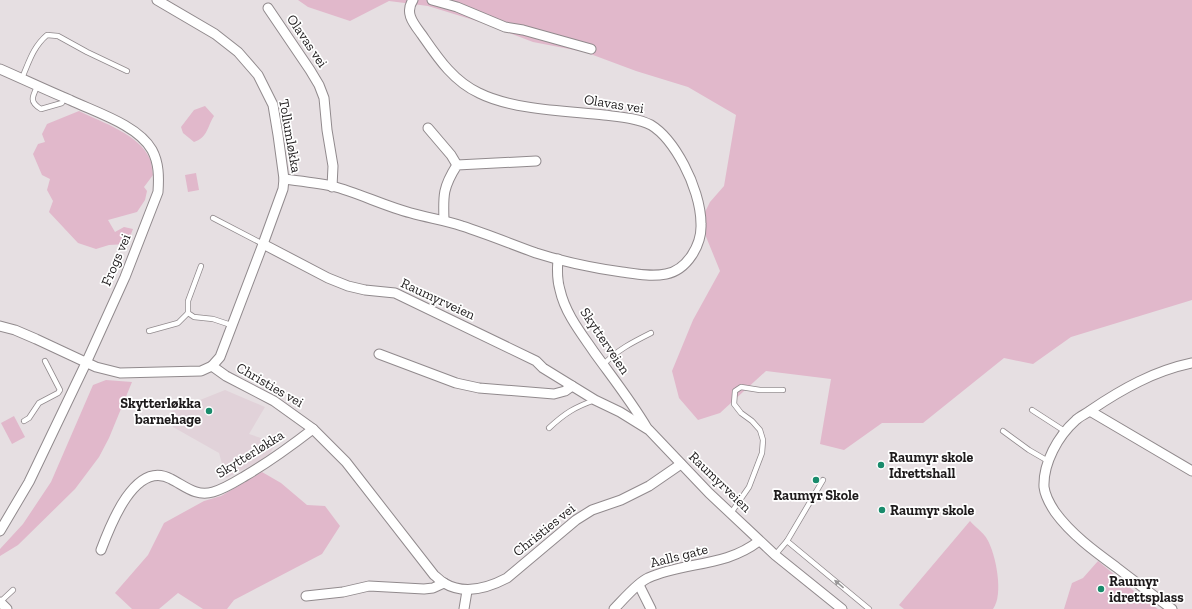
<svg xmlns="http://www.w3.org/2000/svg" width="1192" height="609" font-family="'Zilla Slab',serif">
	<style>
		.built { fill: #e1d2d9 }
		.green { fill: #e1b8cb }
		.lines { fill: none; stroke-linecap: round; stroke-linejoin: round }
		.service-casing { stroke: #918a8d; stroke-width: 6 }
		.minor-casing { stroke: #918a8d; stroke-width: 11 }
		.service { stroke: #fff; stroke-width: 4.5 }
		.minor { stroke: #fff; stroke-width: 9 }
		.oneway { fill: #9a9899 }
		.poi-dot { fill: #198b6c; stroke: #fff; stroke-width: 1.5 }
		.labels { text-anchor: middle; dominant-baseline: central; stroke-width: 3.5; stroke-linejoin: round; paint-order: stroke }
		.street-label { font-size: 14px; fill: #1e1b1c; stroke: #fff }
		.poi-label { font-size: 14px; font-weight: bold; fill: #1e1b1c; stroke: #fff; text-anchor: start }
	</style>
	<rect width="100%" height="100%" fill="#e6dfe2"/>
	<path class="built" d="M 225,390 L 265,407 L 249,434 L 276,443 L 268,457 L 226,478 L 219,453 L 173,427 L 170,412 Z"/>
	<g class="green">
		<path d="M 298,0 L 1192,0 L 1192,300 L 1071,337 L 1033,364 L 1004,358 L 923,423 L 882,423 L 844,450 L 820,444 L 831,379 L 766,371 L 720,413 L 698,420 L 679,398 L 672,371 L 693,320 L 720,271 L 700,222 L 710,202 L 724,186 L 736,115 L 688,87 L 636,71 L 585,52 L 533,42 L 480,22 L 428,6 L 389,1 L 350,21 L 308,7 Z"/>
		<path d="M 205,106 L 214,116 C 207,127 208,137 194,142 L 183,133 L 181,127 L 194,110 Z"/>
		<path d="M 79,111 C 103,123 139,134 150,159 C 152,164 152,170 153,175 L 144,187 L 147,191 L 145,200 L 137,212 L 108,220 L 115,232 L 124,227 L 133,229 L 127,244 L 109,245 L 96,249 L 78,243 L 49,212 L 53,201 L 47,190 L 50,179 L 42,175 L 33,154 L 38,144 L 45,142 L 42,134 L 47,124 Z"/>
		<path d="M 196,173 L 199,190 L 188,192 L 185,175 Z"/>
		<path d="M 106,380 L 132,382 L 109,438 L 99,457 L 75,489 L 18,545 L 0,556 L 0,549 L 23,524 L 51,482 L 93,385 Z"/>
		<path d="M 14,416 L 25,437 L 12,444 L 1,423 Z"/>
		<path d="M 262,472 L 281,483 L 307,505 L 325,506 L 340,526 L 322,554 L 234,600 L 227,609 L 203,609 L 178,593 L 159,609 L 132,609 L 115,593 L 148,555 L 164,523 L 204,501 L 221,496 Z"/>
		<path d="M 970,521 C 975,527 984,533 987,539 C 996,554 1004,595 993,609 L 904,609 L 899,605 Z"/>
		<path d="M 1098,561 L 1140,596 L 1158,609 L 1064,609 L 1072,583 L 1083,578 Z"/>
	</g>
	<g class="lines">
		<defs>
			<g id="service">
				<path d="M 22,78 C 29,62 33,47 47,35 L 58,36 L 87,52 L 127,71"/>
				<path d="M 38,85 C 32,97 29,102 41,109 L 62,103 L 64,98"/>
				<path d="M 213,218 L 263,244"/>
				<path d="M 201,266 L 188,301 L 188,313 L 194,317 L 213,319 L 231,325"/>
				<path d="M 149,331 L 178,323 L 188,313"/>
				<path d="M 603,365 C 617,350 633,342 651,333"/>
				<path d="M 1032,410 L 1066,432"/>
				<path d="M 24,421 L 29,418 L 39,403 L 58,393 L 60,390 L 45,361"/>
				<path d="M 549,428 C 565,413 575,407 595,400"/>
				<path d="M 1003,431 L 1029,450 L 1048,461"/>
				<path d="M 731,513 L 749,487 L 762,453 L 763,440 L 760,430 L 752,421 L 741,413 L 734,404 L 735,391 L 741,387 L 760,390 L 783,390"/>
				<path d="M 787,541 L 869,609"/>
				<path d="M 775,555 L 787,541 L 823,480"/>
				<path d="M 0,602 L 13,590"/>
			</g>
			<g id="minor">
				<path d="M 157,0 L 215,34 L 238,52 L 258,75 L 273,105 L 278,135 L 284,179 L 283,189 L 263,244 L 220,357 L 212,366"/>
				<path d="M 432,0 L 457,7 L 505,27 L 523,30 L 591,49"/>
				<path d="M 268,8 L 310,70 L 319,85 L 324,98 L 327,130 L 333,166 L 332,187"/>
				<path d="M 0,69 C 23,79 46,90 70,100 C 95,112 138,125 152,150 C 159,163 159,177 158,192 L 125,277 L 86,363 L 29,482 L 0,531"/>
				<path d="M 428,128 L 451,155 L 457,165"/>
				<path d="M 284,179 C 300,181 317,183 332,186 C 359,193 384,206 411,213 C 428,218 445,220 462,226 C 487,234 511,244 536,253 C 564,262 593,268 622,272 C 636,274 651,277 666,274 C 687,270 702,245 701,224 C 701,205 693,182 684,165 C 676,150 666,134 651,125 C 637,118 620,117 604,115 C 567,111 513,110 479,93 C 453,81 438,58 422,35 C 414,24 404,13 413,0"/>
				<path d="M 444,220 C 443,195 443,187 457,165 L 536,161"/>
				<path d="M 263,244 L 328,278 L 348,286 L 365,290 L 395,293 L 536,361 L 543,368 L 595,400 L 620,412 L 649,430 L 709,493 L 775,555 L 842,609"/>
				<path d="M 558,259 C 557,270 557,280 560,290 C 565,313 581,333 594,352 C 612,377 631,401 647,428"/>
				<path d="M 0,326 L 15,330 L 36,339 L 96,367 L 120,373 L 201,371 L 212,366 L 226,376 L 274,401 L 313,429 L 346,462 L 434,575 C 437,577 440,581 444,583 C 464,595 488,588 507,578 L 576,520 L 592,510 L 621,500 L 649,486 L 681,464"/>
				<path d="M 379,354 L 456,383 L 479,388 L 554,394 L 565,391 L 572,386"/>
				<path d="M 1090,411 L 1192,471"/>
				<path d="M 101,550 C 110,526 135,459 171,479 C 185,486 196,497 213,492 C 224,489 235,482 245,476 C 269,462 291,446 313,429"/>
				<path d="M 639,585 L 651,609"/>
				<path d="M 306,596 L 343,592 L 369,586 L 424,589 L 433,588 L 444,583"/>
				<path d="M 0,602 L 7,609"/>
				<path d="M 464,609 L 467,591"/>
				<path d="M 614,609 C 622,601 638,582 648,578 C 685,561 724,568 759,541"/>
				<path d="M 1172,609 C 1153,595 1134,581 1116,567 C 1094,551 1071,534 1055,512 C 1051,506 1045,495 1044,487 C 1043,463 1058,436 1076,420 C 1080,416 1086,414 1091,410 C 1122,389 1154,371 1192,363"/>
			</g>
		</defs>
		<use href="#service" class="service-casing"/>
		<use href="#minor" class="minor-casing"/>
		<use href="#service" class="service"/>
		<use href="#minor" class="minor"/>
	</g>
	<defs><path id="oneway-solid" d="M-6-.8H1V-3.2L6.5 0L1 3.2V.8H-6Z"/></defs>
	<use class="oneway" href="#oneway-solid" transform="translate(839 584) rotate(-140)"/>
	<g class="poi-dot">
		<circle cx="209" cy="411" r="4"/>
		<circle cx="881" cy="465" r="4"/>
		<circle cx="816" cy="480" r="4"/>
		<circle cx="882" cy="510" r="4"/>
		<circle cx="1101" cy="589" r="4"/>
	</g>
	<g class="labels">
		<g class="street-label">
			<text transform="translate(307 41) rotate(56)">Olavas vei</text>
			<text transform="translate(614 104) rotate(9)">Olavas vei</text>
			<text transform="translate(290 136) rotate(80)">Tollumløkka</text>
			<text transform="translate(116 260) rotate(-67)">Frogs vei</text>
			<text transform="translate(438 299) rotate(25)">Raumyrveien</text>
			<text transform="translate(605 341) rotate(56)">Skytterveien</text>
			<text transform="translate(270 385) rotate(30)">Christies vei</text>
			<text transform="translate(250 454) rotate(-32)">Skytterløkka</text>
			<text transform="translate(720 482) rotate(44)">Raumyrveien</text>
			<text transform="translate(544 530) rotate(-39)">Christies vei</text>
			<text transform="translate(679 556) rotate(-14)">Aalls gate</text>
		</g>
		<g class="poi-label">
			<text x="201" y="403" text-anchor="end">Skytterløkka<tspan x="201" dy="16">barnehage</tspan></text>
			<text x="889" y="457">Raumyr skole<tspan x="889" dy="16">Idrettshall</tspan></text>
			<text x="816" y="495" text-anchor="middle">Raumyr Skole</text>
			<text x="890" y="510">Raumyr skole</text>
			<text x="1109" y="581">Raumyr<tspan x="1109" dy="16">idrettsplass</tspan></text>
		</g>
	</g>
</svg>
